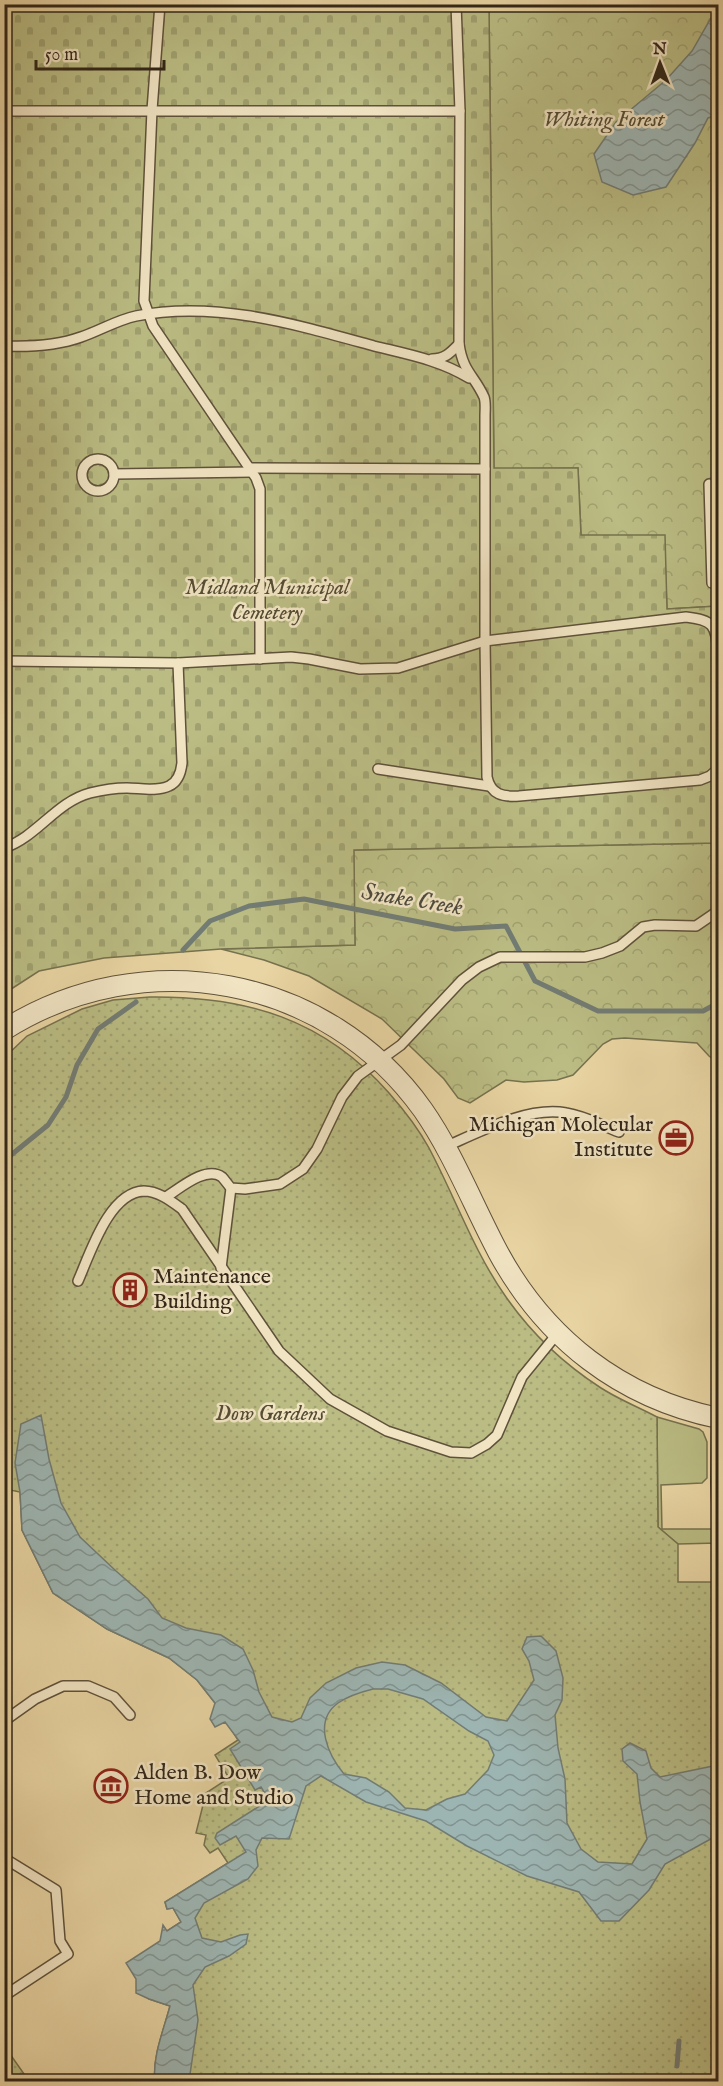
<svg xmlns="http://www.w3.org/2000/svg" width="723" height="2086" font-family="'IM FELL English',serif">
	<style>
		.grass { fill: #babc83; stroke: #76714e; stroke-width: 1.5 }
		.forest { fill: url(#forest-crowns); stroke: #76714e; stroke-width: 1.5 }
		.cemetery { fill: url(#cemetery-stones); stroke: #76714e; stroke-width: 1.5 }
		.garden { fill: url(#garden-dots); stroke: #76714e; stroke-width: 1.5 }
		.water { fill: url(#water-waves); stroke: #727c74; stroke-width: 1.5; fill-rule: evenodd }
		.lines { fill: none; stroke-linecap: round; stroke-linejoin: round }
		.stream { stroke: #727c74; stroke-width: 5 }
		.service-casing { stroke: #5f523b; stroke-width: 12 }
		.minor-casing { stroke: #5f523b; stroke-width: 22 }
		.service { stroke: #f1e4c3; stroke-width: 9 }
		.minor { stroke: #f1e4c3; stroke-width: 20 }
		.labels { text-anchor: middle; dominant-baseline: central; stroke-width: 5; stroke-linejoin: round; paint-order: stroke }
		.park-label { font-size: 22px; font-style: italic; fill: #534c33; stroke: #f1e4c3 }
		.poi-label { font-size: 22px; fill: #312618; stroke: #f1e4c3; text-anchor: start }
		.water-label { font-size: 24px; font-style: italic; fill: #4c4a3e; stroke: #f1e4c3 }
	</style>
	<defs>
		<pattern id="forest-crowns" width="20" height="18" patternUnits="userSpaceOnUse" patternTransform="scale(1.5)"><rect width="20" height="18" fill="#babc83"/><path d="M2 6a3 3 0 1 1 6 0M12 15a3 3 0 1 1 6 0" fill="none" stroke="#a0a170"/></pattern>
		<pattern id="cemetery-stones" width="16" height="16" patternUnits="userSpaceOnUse" patternTransform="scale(1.5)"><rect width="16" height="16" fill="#babc83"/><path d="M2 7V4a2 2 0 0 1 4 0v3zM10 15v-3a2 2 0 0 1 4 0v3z" fill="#a0a170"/></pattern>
		<pattern id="garden-dots" width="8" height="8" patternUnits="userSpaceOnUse" patternTransform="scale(1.5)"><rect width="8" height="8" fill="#babc83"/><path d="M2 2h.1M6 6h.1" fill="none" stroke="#a0a170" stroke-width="1.8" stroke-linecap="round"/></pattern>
		<pattern id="water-waves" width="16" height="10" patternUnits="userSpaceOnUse" patternTransform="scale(1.5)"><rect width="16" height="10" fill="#9db5b2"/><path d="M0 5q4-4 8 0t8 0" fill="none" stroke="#819390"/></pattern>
	</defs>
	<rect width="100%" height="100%" fill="#e9d5a3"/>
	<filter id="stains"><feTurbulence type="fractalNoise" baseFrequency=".00333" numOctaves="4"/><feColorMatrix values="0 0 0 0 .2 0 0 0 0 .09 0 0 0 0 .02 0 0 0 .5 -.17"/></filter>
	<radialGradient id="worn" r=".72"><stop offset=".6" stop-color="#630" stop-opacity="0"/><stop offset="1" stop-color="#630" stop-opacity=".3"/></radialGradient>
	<path class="grass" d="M 657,1417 L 699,1429 L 703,1432 L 707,1442 L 707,1478 L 702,1483 L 661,1485 L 662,1529 L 718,1529 L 718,1543 L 678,1544 L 658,1527 Z"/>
	<g class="forest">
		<path d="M 489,5 L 718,5 L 718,606 L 667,609 L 664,536 L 581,536 L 578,468 L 494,469 Z"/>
		<path d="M 718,843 L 718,1063 L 709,1056 L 697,1043 L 625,1038 L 612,1039 L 603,1044 L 573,1075 L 557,1080 L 524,1082 L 506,1080 L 470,1103 L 458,1098 L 444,1079 L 382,1019 L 309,976 L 264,960 L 221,949 L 355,945 L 353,850 Z"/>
	</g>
	<path class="cemetery" d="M 5,5 L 489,5 L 494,468 L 578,468 L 581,535 L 665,535 L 667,609 L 718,606 L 718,843 L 354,850 L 355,945 L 221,949 L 104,958 L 39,971 L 5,993 Z"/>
	<g class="garden">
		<path d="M 150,997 C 247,996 324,1019 389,1093 C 404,1110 418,1128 429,1148 C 455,1197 474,1252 506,1297 C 531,1333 564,1364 601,1388 C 618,1399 638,1407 657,1417 L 658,1527 L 678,1544 L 678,1582 L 718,1582 L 718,2081 L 155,2081 C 152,2058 164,2029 170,2006 L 149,1999 L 167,1931 L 181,1922 L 173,1908 L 167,1909 L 165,1902 L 228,1863 L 218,1848 L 210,1853 L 204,1845 L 206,1835 L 196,1833 L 206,1793 L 229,1778 L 215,1755 L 238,1740 L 215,1703 L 197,1680 L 169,1658 L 107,1629 L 53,1593 L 22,1530 L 20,1492 L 5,1489 L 5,1057 L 27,1036 L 82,1009 L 113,1000 Z"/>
		<path d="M 5,2047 L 29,2081 L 5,2081 Z"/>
	</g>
	<g class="water">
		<path d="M 711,18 L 718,20 L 718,115 L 708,118 L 695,143 L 666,187 L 633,195 L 602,182 L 594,154 L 616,122 L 666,80 L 692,51 Z"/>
		<path d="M 41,1415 L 49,1459 L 61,1503 L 80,1537 L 116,1571 L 148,1599 L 162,1618 L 186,1628 L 221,1635 L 243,1649 L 253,1670 L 259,1692 L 272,1717 L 292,1722 L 301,1718 L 310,1698 L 326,1683 L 356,1668 L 382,1662 L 405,1665 L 441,1683 L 486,1717 L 507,1721 L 534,1680 L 529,1661 L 522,1649 L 527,1637 L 541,1636 L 556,1651 L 563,1678 L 562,1700 L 555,1715 L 558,1748 L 565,1779 L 567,1823 L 581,1849 L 598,1862 L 632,1864 L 647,1839 L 640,1802 L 637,1774 L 623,1761 L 622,1749 L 630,1743 L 646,1751 L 651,1768 L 660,1777 L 718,1765 L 718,1835 L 665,1864 L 649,1890 L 619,1921 L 601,1921 L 579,1892 L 527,1876 L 467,1846 L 426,1821 L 366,1802 L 321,1776 L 306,1786 L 289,1839 L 262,1838 L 256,1850 L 258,1866 L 248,1879 L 204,1903 L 195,1918 L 202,1938 L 221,1942 L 240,1935 L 248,1934 L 246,1944 L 229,1956 L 205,1967 L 193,1985 L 198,2020 L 189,2081 L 155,2081 C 152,2057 164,2029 170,2006 L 149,1999 L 136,1993 L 136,1979 L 126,1963 L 160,1941 L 163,1925 L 167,1931 L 181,1922 L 173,1908 L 167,1909 L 165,1902 L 246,1852 L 236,1836 L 220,1845 L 215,1838 L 217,1833 L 269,1800 L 261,1787 L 255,1790 L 230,1749 L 240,1742 L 225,1722 L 215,1727 L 210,1719 L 215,1703 L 197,1680 L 169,1658 L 107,1629 L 53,1593 L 22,1530 L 20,1492 L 15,1463 L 21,1424 ZM 373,1689 L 388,1689 L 423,1699 L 469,1731 L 488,1741 L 494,1755 L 488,1770 L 465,1794 L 447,1799 L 426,1810 L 405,1808 L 389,1792 L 366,1778 L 344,1774 C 329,1756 312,1722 338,1703 C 348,1696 361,1692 373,1689 Z"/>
	</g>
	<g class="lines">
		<g class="stream">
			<path d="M 183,950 L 210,921 L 249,906 L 304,899 L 455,929 L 506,926 L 535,981 L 598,1011 L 703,1011 L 718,1003"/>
			<path d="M 4,1153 L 11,1155 L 48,1125 L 66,1097 L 77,1065 L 98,1029 L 136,1002"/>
			<path d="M 677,2066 L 679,2041"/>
		</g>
		<defs>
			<g id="service">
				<path d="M 160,4 L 152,110 L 144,301 L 153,326 L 256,478 L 260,489 L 260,659"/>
				<path d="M 456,4 L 460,111 L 459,344 C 463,372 474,375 484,397 C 486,402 485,410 485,416 L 485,641 L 487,777 C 491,795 503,797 519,796 L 700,780 L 710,776 L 718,769"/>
				<path d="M 4,111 L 460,111"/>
				<path d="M 4,346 C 30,347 56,346 81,337 C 99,331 117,320 136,316 C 216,300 298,325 374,346 C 406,354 440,360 469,378"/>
				<path d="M 432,359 C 445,359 450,353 459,344"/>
				<circle cx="98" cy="475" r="16"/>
				<path d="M 250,468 L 485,469"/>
				<path d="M 114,474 L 252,472"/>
				<path d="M 709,484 L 712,583 L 718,583"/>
				<path d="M 4,661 L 178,663 L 291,657 L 309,659 L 360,669 L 398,668 L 485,641 L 686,617 C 713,620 716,625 718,651"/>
				<path d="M 378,769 L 489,786"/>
				<path d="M 4,848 C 37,837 56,802 90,793 C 102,790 114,788 127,788 C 139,788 157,792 169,786 C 178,782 181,772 182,763 L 178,663"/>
				<path d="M 445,1147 C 479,1132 528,1106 566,1113 C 585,1116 601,1125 619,1132"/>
				<path d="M 166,1197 C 179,1189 206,1165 222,1177 C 225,1180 228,1185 231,1188 L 245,1189 L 280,1184 L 303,1169 L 317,1149 L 342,1097 L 358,1076 L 401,1045 L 462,980 L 479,967 L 500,957 L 585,957 L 602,953 L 620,946 L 643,927 L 655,925 L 696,926 L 718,911"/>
				<path d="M 221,1268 L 231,1188"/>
				<path d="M 78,1281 C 90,1254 109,1192 144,1191 C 158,1191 171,1201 182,1209 L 279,1351 L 330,1399 L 387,1431 L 451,1452 L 471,1453 L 487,1444 L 497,1435 L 522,1377 L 557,1334"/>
				<path d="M 717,1418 L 716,1483 L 718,1529"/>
				<path d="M 4,1721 L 35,1699 L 63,1686 L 88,1686 L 114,1697 L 130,1715"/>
				<path d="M 4,1858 L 56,1890 L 60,1941 L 68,1954 L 4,1996"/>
			</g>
			<path id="minor" d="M 4,1030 C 143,942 327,975 423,1110 C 453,1153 473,1205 498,1252 C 545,1339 621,1398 718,1418"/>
		</defs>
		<use href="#service" class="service-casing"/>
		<use href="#minor" class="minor-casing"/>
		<use href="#service" class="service"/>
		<use href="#minor" class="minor"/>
	</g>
	<defs>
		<symbol id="office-ring" viewBox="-11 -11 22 22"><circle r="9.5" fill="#f1e4c3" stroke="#8f2418" stroke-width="1.5"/><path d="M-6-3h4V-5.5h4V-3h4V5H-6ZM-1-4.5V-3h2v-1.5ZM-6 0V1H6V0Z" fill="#8f2418"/></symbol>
		<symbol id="building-ring" viewBox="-11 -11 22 22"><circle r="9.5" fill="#f1e4c3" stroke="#8f2418" stroke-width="1.5"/><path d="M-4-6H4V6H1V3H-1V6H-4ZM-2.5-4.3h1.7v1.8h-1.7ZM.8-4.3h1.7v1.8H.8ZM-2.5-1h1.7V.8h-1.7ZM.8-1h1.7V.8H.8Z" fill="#8f2418"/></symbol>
		<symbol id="museum-ring" viewBox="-11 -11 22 22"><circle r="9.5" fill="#f1e4c3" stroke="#8f2418" stroke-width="1.5"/><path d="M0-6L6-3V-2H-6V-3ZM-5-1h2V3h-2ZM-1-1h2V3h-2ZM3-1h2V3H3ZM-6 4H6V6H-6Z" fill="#8f2418"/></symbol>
	</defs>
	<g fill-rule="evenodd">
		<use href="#office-ring" x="657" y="1119" width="38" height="38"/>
		<use href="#building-ring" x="111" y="1271" width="38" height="38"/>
		<use href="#museum-ring" x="92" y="1767" width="38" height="38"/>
	</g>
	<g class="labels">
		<g class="park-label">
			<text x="604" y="120">Whiting Forest</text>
			<text x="267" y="588">Midland Municipal<tspan x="267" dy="25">Cemetery</tspan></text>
			<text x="270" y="1414">Dow Gardens</text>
		</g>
		<g class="poi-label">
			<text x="653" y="1125" text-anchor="end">Michigan Molecular<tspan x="653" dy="25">Institute</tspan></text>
			<text x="153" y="1277">Maintenance<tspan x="153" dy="25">Building</tspan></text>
			<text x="134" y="1773">Alden B. Dow<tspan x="134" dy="25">Home and Studio</tspan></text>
		</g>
		<g class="water-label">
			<text transform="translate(412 900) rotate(9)">Snake Creek</text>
		</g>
	</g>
	<rect width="723" height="2086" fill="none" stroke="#e9d5a3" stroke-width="24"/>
	<rect x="6" y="6" width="711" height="2074" fill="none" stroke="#312618" stroke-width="3"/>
	<rect x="12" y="12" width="699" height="2062" fill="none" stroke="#312618" stroke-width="1.5"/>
	<g transform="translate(660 63) rotate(359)" stroke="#f1e4c3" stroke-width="4.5" paint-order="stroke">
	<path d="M0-4.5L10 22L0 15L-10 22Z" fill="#312618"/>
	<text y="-9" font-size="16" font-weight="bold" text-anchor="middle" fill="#312618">N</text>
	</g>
	<path d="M36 60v9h128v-9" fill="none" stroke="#312618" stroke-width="3"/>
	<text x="45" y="60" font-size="18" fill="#312618" stroke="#f1e4c3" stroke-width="4.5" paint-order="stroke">50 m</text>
	<rect width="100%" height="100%" filter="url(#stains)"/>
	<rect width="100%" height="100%" fill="url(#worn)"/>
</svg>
